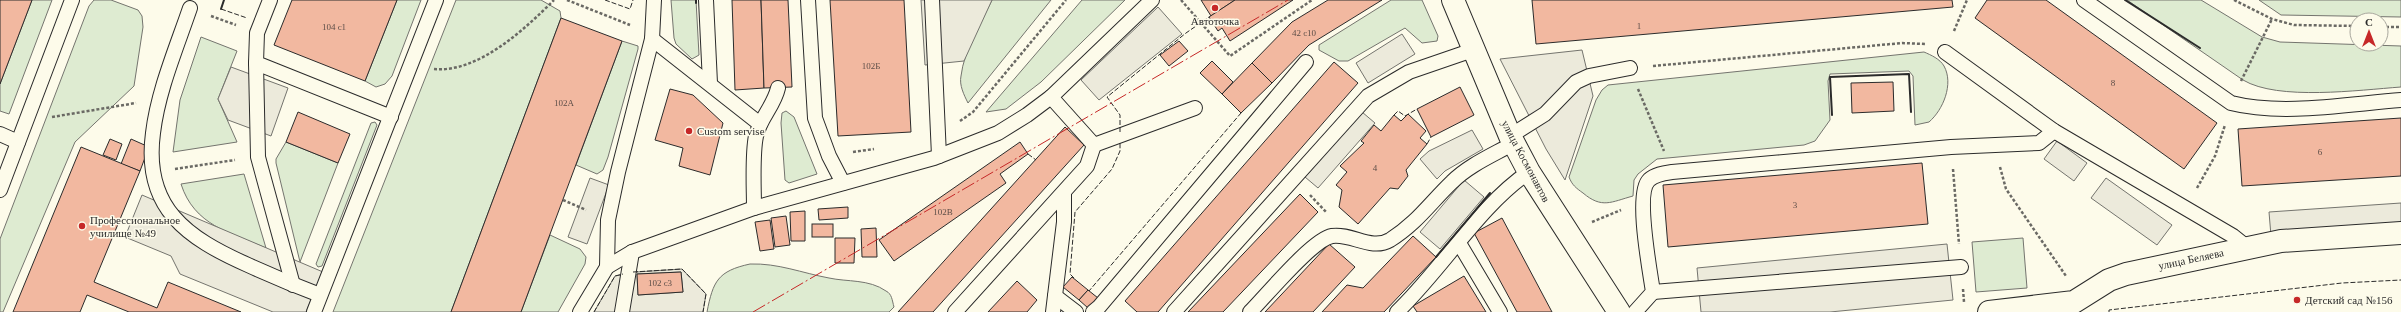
<svg xmlns="http://www.w3.org/2000/svg" width="2401" height="312" font-family="'Times New Roman',serif">
	<style>
		.green { fill: #deebd1; stroke: #74746e }
		.parking { fill: #eceadb; stroke: #74746e; fill-rule: evenodd }
		.building { fill: #f2b8a0; stroke: #2b2b2b }
		.lines { fill: none; stroke-linecap: round; stroke-linejoin: round }
		.service-casing { stroke: #2b2b2b; stroke-width: 16 }
		.minor-casing { stroke: #2b2b2b; stroke-width: 24 }
		.secondary-casing { stroke: #2b2b2b; stroke-width: 24 }
		.path { stroke: #6a6964; stroke-width: 2.5; stroke-dasharray: 3 2; stroke-linecap: butt }
		.service { stroke: #fdfbea; stroke-width: 14 }
		.minor { stroke: #fdfbea; stroke-width: 22 }
		.secondary { stroke: #fdfbea; stroke-width: 22 }
		.fence { stroke: #2b2b2b; stroke-width: 1; stroke-dasharray: 5 2; stroke-linecap: butt }
		.wall { stroke: #2b2b2b; stroke-width: 2 }
		.power { stroke: #c62828; stroke-width: 1; stroke-dasharray: 14 3 2 3; stroke-linecap: butt }
		.poi-dot { fill: #c62828; stroke: #fdfbea; stroke-width: 1.5 }
		.labels { text-anchor: middle; dominant-baseline: central; stroke-width: 3; stroke-linejoin: round; paint-order: stroke }
		.number-label { font-size: 9px; fill: #5d4e48 }
		.poi-label { font-size: 11px; fill: #2b2b2b; stroke: #fdfbea; text-anchor: start }
		.street-label { font-size: 11px; fill: #2b2b2b; stroke: #fdfbea }
	</style>
	<rect width="100%" height="100%" fill="#fdfbea"/>
	<g class="green">
		<path d="M 32,0 L 52,0 L 9,114 L 0,111 L 0,84 Z"/>
		<path d="M 94,0 L 111,0 L 138,10 L 142,16 L 143,27 L 134,86 L 75,142 L 3,312 L 0,312 L 0,239 L 89,6 Z"/>
		<path d="M 397,0 L 421,0 L 392,76 L 385,84 L 376,87 L 365,81 Z"/>
		<path d="M 456,0 L 541,0 L 560,11 L 561,18 L 451,312 L 333,312 Z"/>
		<path d="M 671,0 L 696,0 L 699,55 L 692,59 L 676,44 L 674,38 Z"/>
		<path d="M 992,0 L 1051,0 L 968,103 C 964,95 959,85 961,76 C 964,50 981,23 992,0 Z"/>
		<path d="M 1082,0 L 1125,0 L 1041,82 L 1006,109 L 986,112 Z"/>
		<path d="M 1391,0 L 1422,0 L 1438,36 L 1437,41 L 1422,43 L 1405,28 L 1348,61 L 1339,61 L 1319,50 L 1319,45 Z"/>
		<path d="M 2127,0 L 2201,0 L 2262,37 L 2280,42 L 2401,46 L 2401,87 C 2359,90 2278,101 2243,80 Z"/>
		<path d="M 2259,0 L 2401,0 L 2401,17 L 2281,15 Z"/>
		<path d="M 201,37 L 237,51 L 218,99 L 237,142 L 173,152 L 180,100 Z"/>
		<path d="M 622,41 L 638,46 L 638,49 L 608,157 L 603,170 L 597,174 L 576,165 Z"/>
		<path d="M 1924,52 C 1931,55 1940,59 1944,66 C 1954,84 1943,110 1929,122 L 1915,125 L 1913,76 L 1909,71 L 1830,74 L 1828,81 L 1830,120 L 1815,141 L 1804,145 L 1657,159 L 1638,174 L 1634,180 L 1633,196 C 1611,202 1602,209 1583,193 C 1576,188 1572,185 1569,177 L 1596,100 L 1602,90 L 1608,85 Z"/>
		<path d="M 786,111 L 794,117 L 817,174 L 789,183 L 785,180 L 781,123 L 782,113 Z"/>
		<path d="M 375,122 L 377,125 L 322,266 L 318,267 L 316,264 L 371,123 Z"/>
		<path d="M 286,142 L 338,163 L 300,262 L 276,163 L 276,159 Z"/>
		<path d="M 244,174 L 266,248 C 230,233 194,225 181,184 Z"/>
		<path d="M 550,235 L 580,249 L 586,257 L 585,264 L 558,312 L 521,312 Z"/>
		<path d="M 2023,238 L 2027,288 L 1976,292 L 1972,242 Z"/>
		<path d="M 750,264 C 778,263 802,273 829,278 C 847,282 869,279 886,291 C 892,294 892,300 894,307 L 889,312 L 707,312 C 713,281 718,271 750,264 Z"/>
	</g>
	<g class="parking">
		<path d="M 921,0 L 992,0 L 964,61 L 925,65 Z"/>
		<path d="M 1158,7 L 1182,34 L 1099,100 L 1081,80 Z"/>
		<path d="M 1402,34 L 1415,54 L 1368,83 L 1356,63 Z"/>
		<path d="M 1582,50 L 1593,96 L 1565,180 L 1546,149 L 1500,59 Z"/>
		<path d="M 231,67 L 288,88 L 271,136 L 228,120 L 218,99 Z"/>
		<path d="M 1362,112 L 1375,123 L 1318,188 L 1305,177 Z"/>
		<path d="M 1472,130 L 1483,149 L 1445,171 L 1437,179 L 1420,159 L 1429,151 Z"/>
		<path d="M 2057,141 L 2087,163 L 2074,181 L 2044,159 Z"/>
		<path d="M 590,178 L 609,185 L 587,244 L 568,237 Z"/>
		<path d="M 2106,178 L 2172,225 L 2157,245 L 2091,198 Z"/>
		<path d="M 1464,180 L 1484,197 L 1440,249 L 1420,232 Z"/>
		<path d="M 142,195 L 323,272 L 306,312 L 273,312 L 180,274 L 171,256 L 125,237 Z"/>
		<path d="M 2401,203 L 2401,227 L 2271,236 L 2269,212 Z"/>
		<path d="M 1947,244 L 1953,300 L 1830,312 L 1701,312 L 1697,268 Z"/>
		<path d="M 682,269 L 706,294 L 703,312 L 594,312 L 615,276 L 636,272 ZM 681,272 L 683,292 L 638,295 L 637,274 Z"/>
	</g>
	<g class="building">
		<path d="M 0,0 L 32,0 L 0,84 Z"/>
		<path d="M 292,0 L 397,0 L 365,81 L 274,45 Z"/>
		<path d="M 732,0 L 761,0 L 764,88 L 735,90 Z"/>
		<path d="M 761,0 L 788,0 L 792,87 L 764,88 Z"/>
		<path d="M 830,0 L 904,0 L 911,132 L 838,136 Z"/>
		<path d="M 1201,0 L 1235,0 L 1211,16 Z"/>
		<path d="M 1235,0 L 1293,0 L 1230,41 L 1222,28 L 1218,31 L 1209,17 Z"/>
		<path d="M 1328,0 L 1382,0 L 1309,45 L 1272,83 L 1252,63 L 1292,22 Z"/>
		<path d="M 1532,0 L 1952,0 L 1953,7 L 1536,44 Z"/>
		<path d="M 1987,0 L 2046,0 L 2217,123 L 2184,169 L 1975,18 Z"/>
		<path d="M 561,18 L 622,41 L 521,312 L 451,312 Z"/>
		<path d="M 1179,41 L 1188,51 L 1169,66 L 1160,55 Z"/>
		<path d="M 1212,61 L 1233,82 L 1222,94 L 1200,73 Z"/>
		<path d="M 1334,62 L 1358,83 L 1158,312 L 1137,312 L 1125,301 Z"/>
		<path d="M 1252,63 L 1272,83 L 1241,113 L 1222,94 Z"/>
		<path d="M 1893,82 L 1894,111 L 1852,113 L 1851,83 Z"/>
		<path d="M 1460,87 L 1474,115 L 1431,137 L 1417,109 Z"/>
		<path d="M 670,89 L 693,95 L 723,123 L 710,175 L 679,166 L 683,148 L 655,140 Z"/>
		<path d="M 298,112 L 350,134 L 338,163 L 286,142 Z"/>
		<path d="M 1408,114 L 1426,131 L 1420,138 L 1427,144 L 1406,170 L 1408,176 L 1398,189 L 1390,188 L 1358,224 L 1339,207 L 1342,190 L 1336,185 L 1347,172 L 1340,166 L 1364,143 L 1361,141 L 1374,125 L 1381,131 L 1394,115 L 1401,121 Z"/>
		<path d="M 2401,118 L 2401,176 L 2242,186 L 2238,129 Z"/>
		<path d="M 1065,127 L 1084,145 L 933,312 L 898,312 Z"/>
		<path d="M 110,139 L 122,144 L 116,160 L 103,155 Z"/>
		<path d="M 131,139 L 149,147 L 140,171 L 121,164 Z"/>
		<path d="M 1020,142 L 1028,154 L 1000,174 L 1006,183 L 894,261 L 879,240 Z"/>
		<path d="M 81,147 L 140,171 L 94,282 L 157,308 L 168,282 L 241,312 L 129,312 L 87,295 L 80,312 L 13,312 Z"/>
		<path d="M 1922,163 L 1928,224 L 1668,247 L 1663,185 Z"/>
		<path d="M 1300,194 L 1318,212 L 1223,312 L 1188,312 Z"/>
		<path d="M 848,207 L 848,218 L 819,220 L 818,209 Z"/>
		<path d="M 805,211 L 805,241 L 791,241 L 790,212 Z"/>
		<path d="M 786,216 L 790,245 L 775,247 L 771,218 Z"/>
		<path d="M 1502,218 L 1552,312 L 1517,312 L 1474,233 Z"/>
		<path d="M 770,220 L 774,249 L 760,251 L 755,222 Z"/>
		<rect x="812" y="224" width="21" height="13"/>
		<path d="M 876,228 L 877,257 L 862,257 L 861,229 Z"/>
		<path d="M 1413,236 L 1436,257 L 1384,312 L 1322,312 L 1347,285 L 1363,288 Z"/>
		<path d="M 835,238 L 855,238 L 854,263 L 835,263 Z"/>
		<path d="M 1329,244 L 1355,267 L 1313,312 L 1265,312 Z"/>
		<path d="M 681,272 L 683,292 L 638,295 L 637,274 Z"/>
		<path d="M 1464,276 L 1486,312 L 1417,312 L 1413,306 Z"/>
		<path d="M 1072,277 L 1088,290 L 1079,300 L 1063,287 Z"/>
		<path d="M 1017,281 L 1037,300 L 1027,312 L 988,312 Z"/>
		<path d="M 1088,290 L 1098,298 L 1088,308 L 1079,300 Z"/>
	</g>
	<g class="lines">
		<defs>
			<g id="service">
				<path d="M 270,0 L 257,33 L 256,63 L 391,117"/>
				<path d="M 706,0 L 710,83"/>
				<path d="M 808,0 L 815,118 L 829,156 L 843,183"/>
				<path d="M 932,0 L 939,156"/>
				<path d="M 2084,0 L 2231,103 C 2282,116 2348,104 2401,100"/>
				<path d="M 190,8 C 176,49 158,91 153,133 C 143,208 187,238 248,265 C 272,276 296,286 320,295"/>
				<path d="M 652,39 L 760,124"/>
				<path d="M 1945,52 L 2054,131 L 2233,236 L 2248,248"/>
				<path d="M 256,63 L 258,157 L 293,285"/>
				<path d="M 0,134 L 18,142"/>
				<path d="M 1510,136 L 1545,114 L 1576,82 L 1589,76 L 1630,68"/>
				<path d="M 1094,145 L 1195,108"/>
				<path d="M 0,190 L 72,0"/>
				<path d="M 754,208 C 754,188 752,155 756,136 C 760,118 774,106 778,88"/>
				<path d="M 1459,243 L 1500,312"/>
				<path d="M 607,267 L 608,220 L 618,172 L 652,39 L 654,0"/>
				<path d="M 1653,292 L 1961,267"/>
				<path d="M 1055,296 L 1076,312"/>
				<path d="M 314,312 L 436,0"/>
				<path d="M 580,312 L 607,267 L 632,252 L 754,208 L 934,158 L 998,133 L 1027,115 L 1051,97 L 1152,0"/>
				<path d="M 622,312 L 632,252"/>
				<path d="M 955,312 L 1087,166 L 1094,145 L 1051,97"/>
				<path d="M 1053,312 L 1064,222 L 1064,194"/>
				<path d="M 1093,312 L 1099,307 L 1306,62"/>
				<path d="M 1174,312 L 1368,96 L 1409,72 L 1473,50"/>
				<path d="M 1250,312 C 1266,296 1313,239 1332,236 C 1352,233 1371,251 1390,240 C 1416,224 1431,202 1452,182 C 1469,165 1493,155 1514,143"/>
				<path d="M 1397,312 C 1442,269 1480,205 1529,172"/>
				<path d="M 1635,312 L 1653,292 C 1650,271 1635,193 1649,180 C 1655,174 1665,173 1672,172 L 1951,147 L 2039,143 L 2054,131"/>
			</g>
			<path id="minor" d="M 1989,312 L 2074,302 L 2109,280 L 2126,274 L 2281,241 L 2401,233"/>
			<path id="secondary" d="M 1453,0 L 1510,136 L 1529,172 L 1619,312"/>
		</defs>
		<use href="#service" class="service-casing"/>
		<use href="#minor" class="minor-casing"/>
		<use href="#secondary" class="secondary-casing"/>
		<g class="path">
			<path d="M 567,0 L 630,25"/>
			<path d="M 1181,0 L 1230,56 L 1312,0"/>
			<path d="M 2234,0 L 2272,19 L 2294,25 L 2357,26"/>
			<path d="M 211,16 L 236,25"/>
			<path d="M 2381,27 L 2401,27"/>
			<path d="M 1954,31 L 1967,0"/>
			<path d="M 1653,66 L 1902,43 L 1925,44"/>
			<path d="M 434,69 C 478,73 524,30 554,0"/>
			<path d="M 2241,81 L 2272,19"/>
			<path d="M 1638,89 L 1664,151"/>
			<path d="M 52,117 L 136,103"/>
			<path d="M 960,121 L 973,112 L 1066,0"/>
			<path d="M 853,152 L 874,149"/>
			<path d="M 2000,167 L 2006,189 L 2066,276"/>
			<path d="M 175,169 L 235,160"/>
			<path d="M 1953,169 L 1959,244"/>
			<path d="M 2197,188 L 2215,156 L 2225,125"/>
			<path d="M 1310,195 L 1327,213"/>
			<path d="M 563,200 L 586,210"/>
			<path d="M 1592,222 L 1621,210"/>
			<path d="M 1963,289 L 1964,302"/>
		</g>
		<use href="#service" class="service"/>
		<use href="#minor" class="minor"/>
		<use href="#secondary" class="secondary"/>
		<g class="fence">
			<path d="M 605,0 L 630,9 L 633,0"/>
			<path d="M 221,9 L 247,18"/>
			<path d="M 1394,115 L 1398,111 L 1405,116 L 1417,109"/>
			<path d="M 1120,132 L 1120,115 L 1107,97 L 1186,33 L 1209,17"/>
			<path d="M 1427,144 L 1431,137"/>
			<path d="M 1028,154 L 1036,160"/>
			<path d="M 633,272 L 682,269 L 706,294 L 703,312"/>
			<path d="M 1074,278 L 1070,274 L 1075,212 L 1112,169 L 1120,151 L 1120,142"/>
			<path d="M 1088,290 L 1089,291 L 1241,113"/>
			<path d="M 594,312 L 615,276 L 623,274"/>
			<path d="M 2109,312 L 2109,310 L 2342,283 L 2401,280"/>
		</g>
		<g class="wall">
			<path d="M 696,0 L 696,3"/>
			<path d="M 2125,0 L 2200,48"/>
			<path d="M 221,9 L 224,0"/>
			<path d="M 1832,115 L 1830,77 L 1909,74 L 1911,112"/>
			<path d="M 1436,257 L 1490,193"/>
		</g>
		<path class="power" d="M 753,312 L 1288,0"/>
	</g>
	<g class="poi-dot">
		<circle cx="1215" cy="8" r="4"/>
		<circle cx="689" cy="131" r="4"/>
		<circle cx="82" cy="226" r="4"/>
		<circle cx="2297" cy="300" r="4"/>
	</g>
	<g class="labels">
		<g class="number-label">
			<text x="1639" y="26">1</text>
			<text x="334" y="27">104 с1</text>
			<text x="1304" y="33">42 с10</text>
			<text x="871" y="66">102Б</text>
			<text x="2113" y="83">8</text>
			<text x="564" y="103">102А</text>
			<text x="2320" y="152">6</text>
			<text x="1375" y="168">4</text>
			<text x="1795" y="205">3</text>
			<text x="943" y="212">102В</text>
			<text x="660" y="283">102 с3</text>
		</g>
		<g class="poi-label">
			<text x="1215" y="21" text-anchor="middle">Автоточка</text>
			<text x="697" y="131">Custom servise</text>
			<text x="90" y="220">Профессиональное<tspan x="90" dy="13">училище №49</tspan></text>
			<text x="2305" y="300">Детский сад №156</text>
		</g>
		<g class="street-label">
			<text transform="translate(1526 161) rotate(62)">улица Космонавтов</text>
			<text transform="translate(2191 259) rotate(-12)">улица Беляева</text>
		</g>
	</g>
	<g transform="translate(2369 32)"><circle r="19" fill="#fdfbea" stroke="#a9a89e"/>
	<path d="M0-3L7 15L0 10L-7 15Z" fill="#c62828"/>
	<text y="-6" font-size="11" font-weight="bold" text-anchor="middle" fill="#2b2b2b">С</text>
	</g>
</svg>
